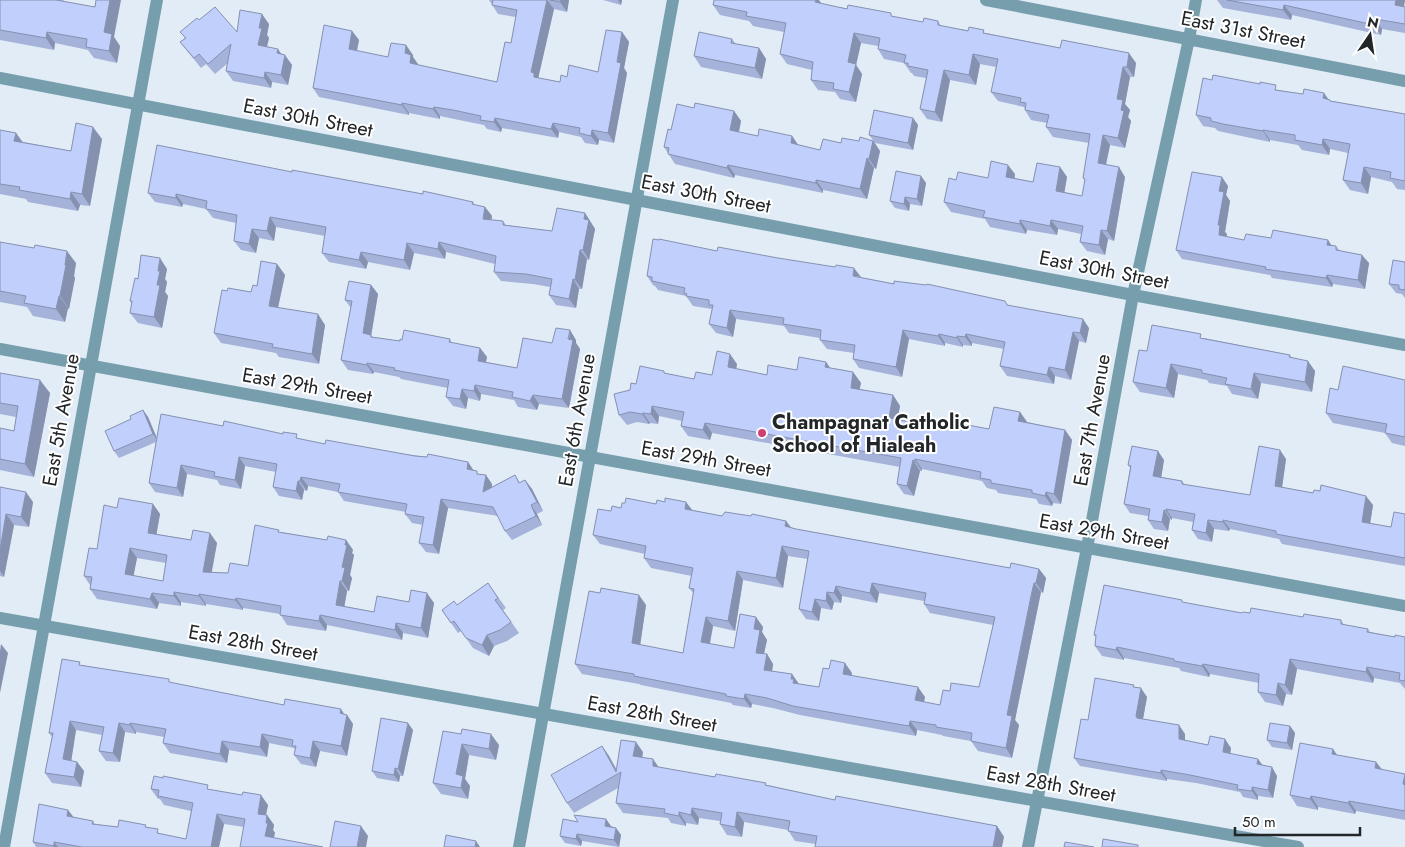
<svg xmlns="http://www.w3.org/2000/svg" width="1405" height="847" font-family="Jost,sans-serif">
	<style>
		.lines { fill: none; stroke-linecap: round; stroke-linejoin: round }
		.minor { stroke: #769eac; stroke-width: 12 }
		.tertiary { stroke: #769eac; stroke-width: 12 }
		.wall { fill: #a5b2d9; fill-rule: evenodd }
		.shaded-wall { fill: #8691b0 }
		.building { fill: #c0cffc; stroke: #8691b0; fill-rule: evenodd }
		.poi-dot { fill: #ce4172; stroke: #fff; stroke-width: 2 }
		.labels { text-anchor: middle; dominant-baseline: central; stroke-width: 4; stroke-linejoin: round; paint-order: stroke }
		.street-label { font-size: 20px; fill: #222629; stroke: #fff }
		.poi-label { font-size: 20px; font-weight: bold; fill: #222629; stroke: #fff; text-anchor: start }
	</style>
	<rect width="100%" height="100%" fill="#e1ecf6"/>
	<g class="lines">
		<g class="minor">
			<path d="M 986,0 L 1405,81"/>
			<path d="M 0,78 L 1133,295 L 1405,345"/>
			<path d="M 0,349 L 1405,606"/>
			<path d="M 0,618 L 1298,847"/>
			<path d="M 4,847 L 157,0"/>
			<path d="M 1028,847 L 1087,548 L 1133,295 L 1189,39 L 1196,0"/>
		</g>
		<path class="tertiary" d="M 519,847 L 673,0"/>
	</g>
	<g class="wall">
		<path d="M 0,0 L 64,0 L 63,1 L 114,37 L 120,46 L 117,63 L 94,58 L 88,50 L 55,43 L 54,50 L 0,40 Z"/>
		<path d="M 489,0 L 569,0 L 567,12 L 554,9 L 538,78 L 560,82 L 567,77 L 598,72 L 622,32 L 629,42 L 624,68 L 627,73 L 614,143 L 599,140 L 598,145 L 585,143 L 581,137 L 559,132 L 558,138 L 502,128 L 501,132 L 487,129 L 484,125 L 459,120 L 440,116 L 440,119 L 409,113 L 409,115 L 319,97 L 313,88 L 352,31 L 359,40 L 357,51 L 388,57 L 413,55 L 413,57 L 418,65 L 497,82 L 511,43 L 516,17 L 498,14 Z"/>
		<path d="M 603,0 L 622,0 L 621,5 Z"/>
		<path d="M 1217,0 L 1405,0 L 1404,7 L 1405,7 L 1405,33 L 1382,29 L 1381,35 L 1292,15 L 1291,20 L 1223,8 Z"/>
		<path d="M 822,4 L 923,22 L 938,21 L 941,26 L 986,33 L 1136,63 L 1134,77 L 1130,77 L 1125,104 L 1130,110 L 1128,117 L 1131,121 L 1125,148 L 1110,145 L 1106,165 L 1125,177 L 1114,241 L 1108,239 L 1105,255 L 1087,251 L 1080,242 L 1081,234 L 1058,229 L 1057,235 L 1027,230 L 1026,234 L 990,227 L 985,219 L 951,212 L 944,202 L 956,180 L 988,178 L 1015,174 L 1015,178 L 1033,182 L 1060,167 L 1067,177 L 1064,192 L 1082,196 L 1085,181 L 1083,178 L 1089,143 L 1053,137 L 1046,127 L 1047,123 L 1031,120 L 1025,110 L 1025,109 L 1024,107 L 998,101 L 991,92 L 996,67 L 980,64 L 976,85 L 950,80 L 942,122 L 927,119 L 920,109 L 926,78 L 914,76 L 912,73 L 911,73 L 904,63 L 884,59 L 878,49 L 878,46 L 861,43 L 856,65 L 862,74 L 856,102 L 840,99 L 835,92 L 818,90 L 811,80 L 812,70 L 787,64 L 780,54 L 784,32 L 753,26 L 749,21 L 720,15 L 713,5 Z"/>
		<path d="M 199,20 L 237,32 L 269,24 L 267,35 L 269,38 L 267,46 L 282,54 L 292,65 L 288,85 L 272,82 L 271,88 L 233,81 L 226,71 L 228,63 L 215,74 L 206,64 L 201,68 L 188,52 L 180,42 L 185,38 L 180,32 Z"/>
		<path d="M 732,39 L 736,44 L 759,48 L 766,59 L 762,79 L 701,67 L 694,56 Z"/>
		<path d="M 1212,80 L 1279,90 L 1330,100 L 1331,101 L 1405,114 L 1405,190 L 1397,189 L 1392,182 L 1371,177 L 1368,194 L 1350,190 L 1343,180 L 1348,153 L 1330,149 L 1329,155 L 1302,150 L 1298,145 L 1270,140 L 1270,142 L 1218,131 L 1215,128 L 1203,126 L 1196,115 Z"/>
		<path d="M 694,108 L 734,111 L 741,121 L 739,132 L 758,136 L 792,136 L 798,145 L 820,150 L 841,143 L 873,140 L 869,135 L 913,118 L 918,125 L 913,150 L 875,143 L 880,151 L 876,169 L 874,168 L 867,199 L 823,190 L 823,193 L 735,175 L 734,178 L 675,164 L 664,147 L 671,130 Z"/>
		<path d="M 0,130 L 16,133 L 23,142 L 71,151 L 102,139 L 90,206 L 80,205 L 78,211 L 28,202 L 26,199 L 0,194 Z"/>
		<path d="M 292,172 L 423,194 L 473,202 L 475,205 L 485,207 L 492,216 L 491,220 L 503,221 L 506,225 L 552,231 L 585,213 L 595,229 L 589,260 L 587,259 L 582,289 L 579,289 L 576,308 L 556,305 L 549,295 L 550,287 L 533,284 L 501,281 L 494,272 L 495,264 L 446,252 L 445,259 L 414,253 L 410,270 L 368,262 L 366,269 L 329,262 L 322,253 L 325,236 L 276,227 L 274,241 L 259,238 L 256,253 L 241,250 L 234,241 L 236,223 L 213,218 L 206,209 L 183,204 L 182,207 L 155,202 L 148,193 Z"/>
		<path d="M 921,176 L 926,183 L 922,206 L 910,204 L 909,211 L 895,208 L 890,201 Z"/>
		<path d="M 1228,186 L 1226,195 L 1230,201 L 1225,232 L 1227,234 L 1226,237 L 1244,240 L 1271,238 L 1336,246 L 1340,251 L 1369,263 L 1365,289 L 1333,284 L 1332,287 L 1272,278 L 1270,275 L 1182,259 L 1176,250 Z"/>
		<path d="M 0,242 L 76,263 L 74,276 L 75,278 L 69,309 L 68,308 L 65,322 L 33,316 L 27,307 L 0,302 Z"/>
		<path d="M 717,251 L 1008,305 L 1089,328 L 1086,343 L 1079,341 L 1071,380 L 1055,376 L 1054,384 L 1007,376 L 1000,366 L 1004,349 L 972,343 L 972,346 L 963,345 L 963,347 L 945,343 L 945,346 L 909,339 L 902,377 L 859,368 L 853,359 L 854,353 L 827,349 L 820,340 L 820,338 L 789,333 L 784,326 L 736,319 L 733,337 L 716,333 L 709,324 L 712,310 L 712,309 L 693,306 L 686,296 L 658,290 L 655,286 L 653,285 L 647,276 Z"/>
		<path d="M 1405,262 L 1405,298 L 1402,294 L 1396,293 L 1389,284 Z"/>
		<path d="M 277,264 L 285,275 L 278,308 L 325,325 L 319,364 L 279,357 L 276,353 L 221,343 L 214,333 L 227,291 L 251,292 Z"/>
		<path d="M 167,269 L 165,279 L 167,282 L 165,292 L 168,296 L 162,328 L 138,323 L 130,313 L 132,304 L 130,301 L 138,279 Z"/>
		<path d="M 371,285 L 378,294 L 371,335 L 373,337 L 400,341 L 450,339 L 452,343 L 480,348 L 487,357 L 486,362 L 517,368 L 552,343 L 576,340 L 576,343 L 580,349 L 569,408 L 539,404 L 537,410 L 518,407 L 514,400 L 481,394 L 480,401 L 468,398 L 466,409 L 453,406 L 446,397 L 448,388 L 401,379 L 399,377 L 374,372 L 373,374 L 348,370 L 341,360 L 351,308 L 345,300 Z"/>
		<path d="M 1204,338 L 1290,355 L 1292,358 L 1315,371 L 1312,392 L 1261,383 L 1258,399 L 1232,394 L 1227,386 L 1209,383 L 1207,380 L 1178,374 L 1174,398 L 1140,392 L 1133,382 L 1147,351 Z"/>
		<path d="M 826,362 L 830,368 L 853,372 L 861,383 L 859,389 L 893,395 L 900,406 L 897,419 L 940,427 L 989,429 L 1020,412 L 1027,422 L 1065,430 L 1072,440 L 1061,504 L 1053,503 L 1052,506 L 1039,504 L 1036,499 L 998,493 L 996,490 L 987,488 L 982,481 L 922,469 L 922,471 L 920,471 L 914,496 L 904,494 L 897,484 L 900,467 L 712,433 L 710,440 L 688,436 L 681,426 L 682,421 L 659,416 L 658,424 L 650,423 L 649,424 L 637,422 L 627,425 L 619,415 L 630,390 L 636,384 L 666,374 L 694,379 L 712,375 L 737,364 L 736,369 L 767,375 L 797,370 Z"/>
		<path d="M 0,373 L 50,393 L 34,477 L 0,470 L 0,428 L 14,431 L 16,417 L 0,414 Z"/>
		<path d="M 1405,380 L 1405,446 L 1392,443 L 1385,433 L 1333,423 L 1326,413 L 1338,390 Z"/>
		<path d="M 143,410 L 148,417 L 157,438 L 223,426 L 325,444 L 468,462 L 473,470 L 492,484 L 492,487 L 515,475 L 520,483 L 525,480 L 532,489 L 543,511 L 537,514 L 542,525 L 512,540 L 505,531 L 498,516 L 448,508 L 439,554 L 426,552 L 419,543 L 423,525 L 412,523 L 405,514 L 406,512 L 344,501 L 338,492 L 308,486 L 307,491 L 304,490 L 302,500 L 279,496 L 273,487 L 276,472 L 245,466 L 241,489 L 220,485 L 217,480 L 187,474 L 183,497 L 155,492 L 149,483 L 156,442 L 119,458 L 114,451 L 131,419 Z"/>
		<path d="M 1286,459 L 1282,487 L 1373,505 L 1370,523 L 1391,527 L 1405,514 L 1405,566 L 1282,544 L 1279,539 L 1230,529 L 1229,531 L 1214,529 L 1212,542 L 1198,539 L 1192,530 L 1193,522 L 1172,518 L 1172,520 L 1170,519 L 1168,531 L 1154,529 L 1148,520 L 1148,516 L 1130,513 L 1124,504 L 1130,468 L 1128,465 L 1164,460 L 1161,477 L 1182,481 L 1185,485 L 1250,495 Z"/>
		<path d="M 0,487 L 33,502 L 29,527 L 14,525 L 4,577 L 0,576 Z"/>
		<path d="M 665,502 L 692,510 L 722,516 L 751,516 L 786,521 L 791,528 L 1010,568 L 1039,569 L 1046,578 L 1043,593 L 1041,592 L 1038,606 L 1015,720 L 1019,725 L 1012,758 L 978,751 L 971,741 L 943,736 L 942,735 L 917,730 L 916,736 L 800,715 L 773,708 L 752,704 L 751,708 L 733,705 L 731,703 L 641,685 L 639,684 L 582,674 L 575,664 L 646,605 L 640,645 L 683,653 L 694,594 L 689,588 L 692,576 L 651,568 L 644,558 L 645,554 L 600,544 L 593,535 L 611,511 L 621,508 L 656,504 ZM 788,556 L 808,559 L 799,609 L 806,619 L 819,621 L 821,608 L 832,610 L 834,602 L 841,603 L 842,596 L 877,603 L 879,593 L 924,601 L 924,604 L 930,613 L 993,625 L 979,687 L 950,691 L 940,705 L 924,702 L 925,697 L 851,676 L 852,673 L 819,687 L 799,684 L 772,671 L 773,664 L 767,654 L 764,654 L 767,640 L 762,632 L 763,627 L 734,648 L 710,644 L 713,626 L 735,631 L 743,580 L 783,588 Z"/>
		<path d="M 153,504 L 160,514 L 156,534 L 191,540 L 217,543 L 211,573 L 228,573 L 248,566 L 281,532 L 327,540 L 346,540 L 353,550 L 352,553 L 354,555 L 350,575 L 352,578 L 349,591 L 347,591 L 344,606 L 374,612 L 409,602 L 434,603 L 428,638 L 403,633 L 402,640 L 327,625 L 326,631 L 287,625 L 280,614 L 243,608 L 243,610 L 206,604 L 206,606 L 181,602 L 181,606 L 159,603 L 157,609 L 97,599 L 90,589 L 90,585 L 84,576 L 117,508 ZM 137,558 L 166,563 L 163,581 L 133,576 Z"/>
		<path d="M 488,583 L 506,608 L 503,610 L 519,633 L 507,641 L 494,646 L 489,656 L 473,648 L 461,631 L 458,633 L 442,610 L 457,605 Z"/>
		<path d="M 1184,603 L 1242,613 L 1341,620 L 1344,625 L 1368,629 L 1370,632 L 1395,637 L 1405,637 L 1405,689 L 1400,683 L 1374,678 L 1373,683 L 1297,669 L 1292,695 L 1286,694 L 1283,706 L 1265,702 L 1258,692 L 1259,683 L 1210,674 L 1209,677 L 1181,671 L 1179,668 L 1124,658 L 1124,660 L 1102,656 L 1095,646 L 1096,637 L 1094,635 Z"/>
		<path d="M 82,665 L 284,705 L 347,715 L 353,724 L 347,756 L 320,751 L 316,767 L 301,764 L 294,755 L 295,750 L 294,748 L 269,743 L 267,757 L 229,750 L 227,763 L 170,753 L 163,743 L 164,737 L 136,732 L 136,734 L 125,732 L 120,762 L 106,761 L 99,751 L 102,735 L 76,730 L 71,761 L 77,762 L 84,771 L 81,787 L 52,783 L 45,773 L 52,737 L 49,733 Z"/>
		<path d="M 1136,687 L 1147,697 L 1143,719 L 1185,734 L 1185,741 L 1231,748 L 1230,754 L 1263,765 L 1277,776 L 1273,798 L 1258,796 L 1258,800 L 1243,797 L 1240,792 L 1196,783 L 1167,779 L 1167,781 L 1080,766 L 1074,758 L 1088,720 Z"/>
		<path d="M 1290,726 L 1295,733 L 1292,750 L 1272,747 L 1267,740 Z"/>
		<path d="M 413,730 L 403,776 L 400,776 L 399,782 L 377,778 L 372,771 Z"/>
		<path d="M 443,731 L 499,745 L 496,760 L 469,755 L 465,779 L 470,786 L 468,799 L 441,794 L 433,783 Z"/>
		<path d="M 602,746 L 609,756 L 617,770 L 643,752 L 642,757 L 659,768 L 767,785 L 835,800 L 997,826 L 1004,837 L 816,844 L 795,841 L 788,830 L 744,822 L 742,837 L 727,835 L 720,824 L 720,821 L 699,818 L 698,825 L 686,823 L 686,826 L 671,823 L 668,818 L 623,813 L 616,803 L 618,788 L 574,813 L 567,803 Z"/>
		<path d="M 1333,749 L 1337,755 L 1376,762 L 1382,770 L 1405,774 L 1405,820 L 1356,811 L 1355,814 L 1318,807 L 1318,810 L 1297,806 L 1290,795 Z"/>
		<path d="M 151,789 L 211,790 L 268,805 L 266,815 L 267,815 L 274,825 L 273,830 L 275,833 L 240,847 L 244,827 L 224,824 L 219,847 L 36,847 L 33,842 L 68,810 L 73,817 L 93,821 L 95,824 L 118,827 L 147,827 L 161,834 L 186,839 L 191,811 L 164,805 L 160,799 L 158,799 Z"/>
		<path d="M 611,826 L 616,828 L 621,835 L 619,847 L 582,841 L 581,846 L 565,843 L 560,836 Z"/>
	</g>
	<g class="shaded-wall">
		<path d="M 110,0 L 121,0 L 114,37 L 120,46 L 117,63 L 109,51 L 104,32 Z"/>
		<path d="M 547,0 L 554,9 L 538,79 L 540,86 L 531,72 Z"/>
		<path d="M 561,0 L 569,0 L 567,12 L 560,2 Z"/>
		<path d="M 618,0 L 622,0 L 621,5 Z"/>
		<path d="M 816,0 L 819,0 L 823,6 L 815,2 Z"/>
		<path d="M 1396,0 L 1405,0 L 1402,15 L 1395,5 Z"/>
		<path d="M 1284,5 L 1292,15 L 1291,20 L 1283,10 Z"/>
		<path d="M 262,14 L 269,24 L 267,35 L 269,38 L 265,55 L 258,45 L 259,28 Z"/>
		<path d="M 1375,19 L 1382,29 L 1381,35 L 1374,25 Z"/>
		<path d="M 352,31 L 359,40 L 355,59 L 349,49 Z"/>
		<path d="M 47,32 L 55,43 L 54,50 L 46,38 Z"/>
		<path d="M 622,32 L 629,42 L 624,68 L 627,73 L 614,143 L 608,133 L 617,62 Z"/>
		<path d="M 854,33 L 861,43 L 856,65 L 862,74 L 856,102 L 849,92 L 848,62 Z"/>
		<path d="M 406,45 L 413,55 L 413,57 L 418,64 L 416,73 L 410,63 L 405,53 Z"/>
		<path d="M 759,48 L 766,59 L 762,79 L 755,68 Z"/>
		<path d="M 278,49 L 284,58 L 285,55 L 292,65 L 288,85 L 281,75 L 277,53 Z"/>
		<path d="M 1129,53 L 1136,63 L 1134,77 L 1127,67 Z"/>
		<path d="M 973,54 L 980,64 L 976,85 L 969,75 Z"/>
		<path d="M 1123,67 L 1130,77 L 1125,104 L 1130,110 L 1128,117 L 1131,121 L 1125,148 L 1118,138 L 1121,110 L 1117,99 Z"/>
		<path d="M 944,70 L 950,80 L 942,122 L 935,112 Z"/>
		<path d="M 265,72 L 272,82 L 271,88 L 264,78 Z"/>
		<path d="M 1324,93 L 1331,103 L 1323,98 Z"/>
		<path d="M 402,103 L 409,113 L 409,115 L 402,105 Z"/>
		<path d="M 434,107 L 440,116 L 440,119 L 433,109 Z"/>
		<path d="M 734,111 L 741,121 L 737,140 L 730,130 Z"/>
		<path d="M 495,118 L 502,128 L 501,132 L 494,122 Z"/>
		<path d="M 913,118 L 918,125 L 913,150 L 908,143 Z"/>
		<path d="M 553,123 L 559,132 L 558,138 L 551,129 Z"/>
		<path d="M 93,127 L 102,139 L 90,206 L 82,194 Z"/>
		<path d="M 592,130 L 599,140 L 598,145 L 591,136 Z"/>
		<path d="M 1263,130 L 1270,140 L 1270,142 L 1263,131 Z"/>
		<path d="M 16,133 L 24,145 L 14,141 Z"/>
		<path d="M 1103,135 L 1110,145 L 1104,173 L 1098,163 Z"/>
		<path d="M 792,136 L 799,146 L 791,143 Z"/>
		<path d="M 1323,139 L 1330,149 L 1329,155 L 1322,145 Z"/>
		<path d="M 873,141 L 880,151 L 876,169 L 869,159 Z"/>
		<path d="M 867,158 L 874,168 L 867,199 L 860,189 Z"/>
		<path d="M 728,165 L 735,175 L 734,178 L 727,168 Z"/>
		<path d="M 1008,165 L 1015,174 L 1013,186 L 1006,177 Z"/>
		<path d="M 1060,167 L 1067,177 L 1063,201 L 1056,191 Z"/>
		<path d="M 1119,167 L 1125,177 L 1114,241 L 1107,231 Z"/>
		<path d="M 1364,167 L 1371,177 L 1368,194 L 1361,183 Z"/>
		<path d="M 921,176 L 926,183 L 922,206 L 917,199 Z"/>
		<path d="M 1222,177 L 1228,186 L 1226,195 L 1230,201 L 1225,232 L 1227,234 L 1225,244 L 1219,235 L 1219,191 Z"/>
		<path d="M 816,180 L 823,190 L 823,193 L 816,183 Z"/>
		<path d="M 71,192 L 80,205 L 78,211 L 70,199 Z"/>
		<path d="M 176,194 L 183,204 L 182,207 L 176,198 Z"/>
		<path d="M 905,197 L 910,204 L 909,211 L 904,204 Z"/>
		<path d="M 485,207 L 492,216 L 490,229 L 483,219 Z"/>
		<path d="M 585,213 L 595,229 L 589,260 L 583,250 L 584,219 Z"/>
		<path d="M 270,217 L 276,227 L 274,241 L 267,231 Z"/>
		<path d="M 1020,220 L 1027,230 L 1026,234 L 1020,224 Z"/>
		<path d="M 1051,220 L 1058,229 L 1057,235 L 1050,226 Z"/>
		<path d="M 252,229 L 259,238 L 256,253 L 249,244 Z"/>
		<path d="M 1101,230 L 1108,239 L 1105,255 L 1099,245 Z"/>
		<path d="M 1328,240 L 1334,249 L 1327,245 Z"/>
		<path d="M 439,242 L 446,252 L 445,259 L 438,249 Z"/>
		<path d="M 407,243 L 414,253 L 410,270 L 404,260 Z"/>
		<path d="M 580,250 L 587,259 L 582,289 L 575,280 Z"/>
		<path d="M 67,251 L 76,263 L 74,276 L 75,278 L 69,309 L 60,296 Z"/>
		<path d="M 361,252 L 368,262 L 366,269 L 359,260 Z"/>
		<path d="M 1362,255 L 1369,263 L 1365,289 L 1358,280 Z"/>
		<path d="M 160,258 L 167,269 L 165,279 L 167,282 L 165,292 L 168,296 L 162,328 L 154,317 L 158,271 Z"/>
		<path d="M 277,264 L 285,275 L 276,316 L 269,306 Z"/>
		<path d="M 854,268 L 861,277 L 853,276 Z"/>
		<path d="M 1327,275 L 1333,284 L 1332,287 L 1326,278 Z"/>
		<path d="M 573,279 L 579,289 L 576,308 L 569,299 Z"/>
		<path d="M 371,285 L 378,294 L 370,343 L 363,333 Z"/>
		<path d="M 59,296 L 68,308 L 65,322 L 56,309 Z"/>
		<path d="M 730,310 L 736,319 L 733,337 L 727,328 Z"/>
		<path d="M 318,314 L 325,325 L 319,364 L 312,354 Z"/>
		<path d="M 1083,319 L 1089,328 L 1086,343 L 1080,333 Z"/>
		<path d="M 570,330 L 576,340 L 576,343 L 580,349 L 569,408 L 562,399 Z"/>
		<path d="M 903,330 L 909,339 L 902,377 L 896,367 Z"/>
		<path d="M 1073,332 L 1079,341 L 1071,380 L 1065,370 Z"/>
		<path d="M 939,334 L 945,343 L 945,346 L 938,336 Z"/>
		<path d="M 966,334 L 972,343 L 972,346 L 965,337 Z"/>
		<path d="M 957,336 L 963,345 L 963,347 L 957,338 Z"/>
		<path d="M 480,348 L 487,357 L 484,370 L 478,361 Z"/>
		<path d="M 730,354 L 737,364 L 735,378 L 728,367 Z"/>
		<path d="M 1308,361 L 1315,371 L 1312,392 L 1305,382 Z"/>
		<path d="M 826,362 L 833,372 L 825,367 Z"/>
		<path d="M 367,363 L 374,372 L 373,374 L 367,365 Z"/>
		<path d="M 1171,364 L 1178,374 L 1174,398 L 1166,388 Z"/>
		<path d="M 1049,367 L 1055,376 L 1054,384 L 1047,375 Z"/>
		<path d="M 853,372 L 861,383 L 858,398 L 851,388 Z"/>
		<path d="M 1254,373 L 1261,383 L 1258,399 L 1251,389 Z"/>
		<path d="M 40,380 L 50,393 L 34,477 L 25,464 Z"/>
		<path d="M 475,385 L 481,394 L 480,401 L 474,391 Z"/>
		<path d="M 462,389 L 468,398 L 466,409 L 460,399 Z"/>
		<path d="M 533,395 L 539,404 L 537,410 L 530,401 Z"/>
		<path d="M 893,395 L 900,406 L 896,428 L 889,418 Z"/>
		<path d="M 652,406 L 659,416 L 658,424 L 651,414 Z"/>
		<path d="M 143,410 L 148,417 L 158,441 L 153,434 Z"/>
		<path d="M 1020,412 L 1027,422 L 1025,431 L 1018,421 Z"/>
		<path d="M 643,413 L 650,423 L 649,424 L 642,414 Z"/>
		<path d="M 705,423 L 712,433 L 710,440 L 703,430 Z"/>
		<path d="M 1065,430 L 1072,440 L 1061,504 L 1054,494 Z"/>
		<path d="M 1280,450 L 1286,459 L 1281,495 L 1275,486 Z"/>
		<path d="M 1158,451 L 1164,460 L 1160,485 L 1153,476 Z"/>
		<path d="M 239,457 L 245,466 L 241,489 L 235,480 Z"/>
		<path d="M 915,459 L 922,469 L 922,471 L 915,461 Z"/>
		<path d="M 913,460 L 920,471 L 914,496 L 907,486 Z"/>
		<path d="M 468,462 L 474,471 L 467,469 Z"/>
		<path d="M 181,465 L 187,474 L 183,497 L 177,488 Z"/>
		<path d="M 486,475 L 492,484 L 489,501 L 483,492 Z"/>
		<path d="M 301,477 L 308,486 L 307,491 L 300,481 Z"/>
		<path d="M 525,480 L 532,489 L 543,511 L 537,502 Z"/>
		<path d="M 298,481 L 304,490 L 302,500 L 296,491 Z"/>
		<path d="M 26,492 L 33,502 L 29,527 L 21,517 Z"/>
		<path d="M 1046,492 L 1053,503 L 1052,506 L 1045,496 Z"/>
		<path d="M 1366,496 L 1373,505 L 1369,531 L 1362,522 Z"/>
		<path d="M 441,499 L 448,508 L 439,554 L 433,545 Z"/>
		<path d="M 686,502 L 693,511 L 685,509 Z"/>
		<path d="M 153,504 L 160,514 L 155,543 L 148,533 Z"/>
		<path d="M 531,505 L 537,514 L 542,525 L 536,516 Z"/>
		<path d="M 1166,509 L 1172,518 L 1172,520 L 1166,511 Z"/>
		<path d="M 1164,510 L 1170,519 L 1168,531 L 1162,522 Z"/>
		<path d="M 6,514 L 14,525 L 4,577 L 0,571 L 0,550 Z"/>
		<path d="M 1208,520 L 1214,529 L 1212,542 L 1206,533 Z"/>
		<path d="M 1223,520 L 1230,529 L 1229,531 L 1223,522 Z"/>
		<path d="M 786,521 L 793,530 L 785,526 Z"/>
		<path d="M 210,533 L 217,543 L 210,582 L 203,572 Z"/>
		<path d="M 346,540 L 353,550 L 352,553 L 354,555 L 350,575 L 352,578 L 349,591 L 342,581 L 342,567 Z"/>
		<path d="M 782,546 L 788,556 L 783,588 L 776,578 Z"/>
		<path d="M 130,548 L 137,558 L 132,584 L 125,574 Z"/>
		<path d="M 1039,569 L 1046,578 L 1043,593 L 1036,583 Z"/>
		<path d="M 737,571 L 743,580 L 735,631 L 728,621 Z"/>
		<path d="M 340,581 L 347,591 L 343,615 L 336,605 Z"/>
		<path d="M 872,583 L 879,593 L 877,603 L 870,593 Z"/>
		<path d="M 1034,583 L 1041,592 L 1015,720 L 1019,725 L 1012,758 L 1006,748 L 1007,715 Z"/>
		<path d="M 836,586 L 842,596 L 841,603 L 834,593 Z"/>
		<path d="M 174,592 L 181,602 L 181,606 L 174,596 Z"/>
		<path d="M 827,592 L 834,602 L 832,610 L 826,601 Z"/>
		<path d="M 152,593 L 159,603 L 157,609 L 150,599 Z"/>
		<path d="M 427,593 L 434,603 L 428,638 L 421,628 Z"/>
		<path d="M 199,594 L 206,604 L 206,606 L 199,596 Z"/>
		<path d="M 639,595 L 646,605 L 639,653 L 632,643 Z"/>
		<path d="M 236,598 L 243,608 L 243,610 L 235,600 Z"/>
		<path d="M 815,599 L 821,608 L 819,621 L 812,612 Z"/>
		<path d="M 320,615 L 327,625 L 326,631 L 319,621 Z"/>
		<path d="M 706,617 L 713,626 L 708,652 L 701,642 Z"/>
		<path d="M 756,617 L 763,627 L 762,632 L 767,640 L 762,662 L 756,653 L 754,629 Z"/>
		<path d="M 396,623 L 403,633 L 402,640 L 395,630 Z"/>
		<path d="M 487,635 L 494,646 L 489,656 L 482,645 Z"/>
		<path d="M 1,644 L 8,653 L 0,693 L 0,651 Z"/>
		<path d="M 1117,647 L 1124,658 L 1124,660 L 1116,650 Z"/>
		<path d="M 767,654 L 773,664 L 771,679 L 764,670 Z"/>
		<path d="M 1290,659 L 1297,669 L 1292,695 L 1285,685 Z"/>
		<path d="M 845,663 L 852,673 L 850,684 L 843,674 Z"/>
		<path d="M 1203,664 L 1210,674 L 1209,677 L 1202,666 Z"/>
		<path d="M 1367,667 L 1374,678 L 1373,683 L 1366,672 Z"/>
		<path d="M 792,674 L 799,684 L 793,683 L 791,679 Z"/>
		<path d="M 1278,683 L 1286,694 L 1283,706 L 1276,695 Z"/>
		<path d="M 918,687 L 925,697 L 922,710 L 915,700 Z"/>
		<path d="M 1141,688 L 1147,697 L 1142,724 L 1136,716 Z"/>
		<path d="M 745,694 L 752,704 L 751,708 L 744,699 Z"/>
		<path d="M 341,709 L 346,717 L 347,715 L 353,724 L 347,756 L 341,746 L 340,713 Z"/>
		<path d="M 70,721 L 76,730 L 70,769 L 63,759 Z"/>
		<path d="M 910,721 L 917,730 L 916,736 L 909,726 Z"/>
		<path d="M 119,723 L 125,732 L 120,762 L 113,753 Z"/>
		<path d="M 130,723 L 136,732 L 136,734 L 130,725 Z"/>
		<path d="M 408,723 L 413,730 L 403,776 L 398,769 Z"/>
		<path d="M 1179,725 L 1185,734 L 1185,748 L 1179,739 Z"/>
		<path d="M 1290,726 L 1295,733 L 1292,750 L 1287,743 Z"/>
		<path d="M 262,734 L 269,743 L 267,757 L 260,747 Z"/>
		<path d="M 491,734 L 499,745 L 496,760 L 489,749 Z"/>
		<path d="M 1225,739 L 1231,748 L 1229,761 L 1223,752 Z"/>
		<path d="M 222,741 L 229,750 L 227,763 L 220,754 Z"/>
		<path d="M 313,741 L 320,751 L 316,767 L 310,758 Z"/>
		<path d="M 636,742 L 643,752 L 641,766 L 633,756 Z"/>
		<path d="M 462,744 L 469,755 L 465,779 L 470,786 L 468,799 L 461,788 L 456,774 Z"/>
		<path d="M 602,746 L 609,756 L 618,773 L 618,774 Z"/>
		<path d="M 1333,749 L 1340,760 L 1332,754 Z"/>
		<path d="M 653,759 L 660,769 L 653,766 Z"/>
		<path d="M 1258,759 L 1264,767 L 1257,764 Z"/>
		<path d="M 77,762 L 84,771 L 81,787 L 74,777 Z"/>
		<path d="M 1376,762 L 1384,772 L 1375,768 Z"/>
		<path d="M 1272,767 L 1277,776 L 1273,798 L 1268,790 Z"/>
		<path d="M 395,768 L 400,776 L 399,782 L 394,775 Z"/>
		<path d="M 1161,770 L 1167,779 L 1167,781 L 1161,773 Z"/>
		<path d="M 1405,774 L 1405,787 L 1403,784 Z"/>
		<path d="M 1252,787 L 1258,796 L 1258,800 L 1252,791 Z"/>
		<path d="M 261,795 L 268,805 L 264,823 L 258,814 Z"/>
		<path d="M 1311,796 L 1318,807 L 1318,810 L 1310,799 Z"/>
		<path d="M 1349,801 L 1356,811 L 1355,814 L 1348,803 Z"/>
		<path d="M 692,808 L 699,818 L 698,825 L 691,815 Z"/>
		<path d="M 68,810 L 75,819 L 67,816 Z"/>
		<path d="M 679,812 L 686,823 L 686,826 L 679,816 Z"/>
		<path d="M 737,812 L 744,822 L 742,837 L 735,827 Z"/>
		<path d="M 217,814 L 224,824 L 219,847 L 211,847 Z"/>
		<path d="M 267,815 L 274,825 L 273,830 L 275,833 L 272,846 L 265,836 L 266,823 Z"/>
		<path d="M 606,819 L 611,826 L 610,833 L 605,826 Z"/>
		<path d="M 361,826 L 368,836 L 366,847 L 357,847 Z"/>
		<path d="M 997,826 L 1004,837 L 1002,847 L 993,847 Z"/>
		<path d="M 616,828 L 621,835 L 619,847 L 614,840 Z"/>
		<path d="M 577,834 L 582,841 L 581,846 L 576,839 Z"/>
		<path d="M 476,841 L 480,847 L 475,847 Z"/>
		<path d="M 54,842 L 58,847 L 54,847 Z"/>
	</g>
	<g class="building">
		<path d="M 0,0 L 56,0 L 95,7 L 96,0 L 110,0 L 104,32 L 112,34 L 109,51 L 86,47 L 87,39 L 47,32 L 46,38 L 0,30 Z"/>
		<path d="M 493,0 L 547,0 L 531,72 L 534,73 L 534,77 L 560,82 L 561,75 L 567,77 L 569,65 L 598,72 L 606,30 L 622,32 L 617,62 L 621,63 L 608,133 L 592,130 L 591,136 L 579,133 L 580,128 L 553,123 L 551,129 L 495,118 L 494,122 L 480,120 L 481,116 L 453,110 L 434,107 L 433,109 L 402,103 L 402,105 L 313,88 L 324,25 L 352,31 L 349,49 L 388,57 L 391,43 L 406,45 L 405,53 L 411,55 L 410,63 L 497,82 L 505,42 L 511,43 L 517,10 L 492,5 Z"/>
		<path d="M 550,0 L 561,0 L 560,2 Z"/>
		<path d="M 714,0 L 816,0 L 815,2 L 847,9 L 848,5 L 891,13 L 891,16 L 923,22 L 924,18 L 938,21 L 938,25 L 968,31 L 969,27 L 984,30 L 983,33 L 1060,48 L 1062,40 L 1129,53 L 1127,67 L 1123,67 L 1117,99 L 1123,100 L 1121,110 L 1124,111 L 1118,138 L 1103,135 L 1098,163 L 1119,167 L 1107,231 L 1101,230 L 1099,245 L 1080,242 L 1083,226 L 1051,220 L 1050,226 L 1020,220 L 1020,224 L 983,217 L 985,211 L 944,202 L 949,178 L 956,180 L 958,172 L 988,178 L 991,161 L 1008,165 L 1006,177 L 1033,182 L 1037,163 L 1060,167 L 1056,191 L 1082,196 L 1085,179 L 1083,178 L 1090,134 L 1046,127 L 1049,115 L 1025,110 L 1026,103 L 1020,102 L 1021,98 L 991,92 L 998,59 L 973,54 L 969,75 L 944,70 L 935,112 L 920,109 L 928,70 L 908,66 L 908,63 L 904,63 L 906,55 L 878,49 L 880,38 L 854,33 L 848,62 L 856,64 L 849,92 L 833,89 L 834,83 L 811,80 L 813,62 L 780,54 L 786,23 L 746,16 L 747,12 L 713,5 Z"/>
		<path d="M 1227,0 L 1396,0 L 1395,5 L 1405,7 L 1405,24 L 1375,19 L 1374,25 L 1284,5 L 1283,10 Z"/>
		<path d="M 215,7 L 237,32 L 240,10 L 262,14 L 259,28 L 262,28 L 258,45 L 278,49 L 277,53 L 285,55 L 281,75 L 265,72 L 264,78 L 226,71 L 231,44 L 208,64 L 199,54 L 194,58 L 180,42 L 186,38 L 180,32 L 197,18 L 199,20 Z"/>
		<path d="M 699,32 L 732,39 L 731,43 L 759,48 L 755,68 L 694,56 Z"/>
		<path d="M 1213,75 L 1260,84 L 1260,82 L 1276,85 L 1275,90 L 1303,94 L 1304,89 L 1324,93 L 1323,98 L 1330,100 L 1330,101 L 1405,114 L 1405,181 L 1390,178 L 1391,172 L 1364,167 L 1361,183 L 1343,180 L 1350,144 L 1323,139 L 1322,145 L 1295,140 L 1295,135 L 1263,130 L 1263,131 L 1223,124 L 1211,121 L 1211,118 L 1196,115 L 1203,78 L 1212,80 Z"/>
		<path d="M 695,103 L 734,111 L 730,130 L 758,136 L 759,129 L 792,136 L 791,143 L 820,150 L 823,139 L 841,143 L 842,138 L 859,141 L 860,137 L 873,141 L 869,159 L 867,158 L 860,189 L 816,180 L 816,183 L 728,165 L 727,168 L 668,154 L 669,148 L 664,147 L 668,129 L 671,130 L 677,104 L 694,108 Z"/>
		<path d="M 874,110 L 913,118 L 908,143 L 869,135 Z"/>
		<path d="M 76,123 L 93,127 L 82,194 L 71,192 L 70,199 L 19,190 L 20,187 L 0,184 L 0,130 L 16,133 L 14,141 L 71,151 Z"/>
		<path d="M 157,145 L 292,172 L 292,170 L 423,194 L 423,191 L 473,202 L 472,204 L 485,207 L 483,219 L 503,221 L 503,225 L 552,231 L 557,208 L 585,213 L 584,219 L 589,220 L 583,250 L 580,250 L 575,280 L 573,279 L 569,299 L 549,295 L 552,279 L 526,274 L 494,272 L 496,256 L 439,242 L 438,249 L 407,243 L 404,260 L 361,252 L 359,260 L 322,253 L 326,227 L 270,217 L 267,231 L 252,229 L 249,244 L 234,241 L 237,215 L 206,209 L 207,201 L 176,194 L 176,198 L 148,193 Z"/>
		<path d="M 896,171 L 921,176 L 917,199 L 905,197 L 904,204 L 890,201 Z"/>
		<path d="M 1192,172 L 1222,177 L 1219,191 L 1224,192 L 1218,225 L 1220,225 L 1219,235 L 1244,240 L 1246,234 L 1271,238 L 1273,230 L 1328,240 L 1327,245 L 1336,246 L 1336,250 L 1362,255 L 1358,280 L 1327,275 L 1326,278 L 1265,269 L 1266,267 L 1176,250 Z"/>
		<path d="M 653,239 L 659,240 L 659,239 L 717,251 L 718,247 L 778,258 L 835,267 L 836,265 L 854,268 L 853,276 L 894,284 L 894,281 L 926,285 L 927,284 L 1005,301 L 1007,305 L 1083,319 L 1080,333 L 1073,332 L 1065,370 L 1049,367 L 1047,375 L 1000,366 L 1005,342 L 966,334 L 965,337 L 957,336 L 957,338 L 939,334 L 938,336 L 903,330 L 896,367 L 853,359 L 855,345 L 820,340 L 821,330 L 783,324 L 784,318 L 730,310 L 727,328 L 709,324 L 713,305 L 709,305 L 709,300 L 686,296 L 687,294 L 684,293 L 685,288 L 652,281 L 652,277 L 647,276 Z"/>
		<path d="M 0,242 L 34,248 L 35,245 L 67,251 L 65,265 L 66,265 L 60,296 L 59,296 L 56,309 L 24,303 L 26,296 L 0,291 Z"/>
		<path d="M 141,255 L 160,258 L 158,271 L 160,271 L 157,285 L 160,285 L 154,317 L 130,313 L 132,301 L 130,301 L 135,278 L 138,279 Z"/>
		<path d="M 1393,260 L 1405,262 L 1405,290 L 1399,289 L 1399,285 L 1389,284 Z"/>
		<path d="M 261,261 L 277,264 L 269,306 L 318,314 L 312,354 L 272,347 L 273,344 L 214,333 L 222,290 L 227,291 L 228,288 L 251,292 L 253,285 L 257,286 Z"/>
		<path d="M 349,281 L 371,285 L 363,333 L 371,335 L 371,337 L 400,341 L 400,339 L 402,340 L 404,330 L 450,339 L 449,342 L 480,348 L 478,361 L 517,368 L 523,338 L 552,343 L 556,328 L 570,330 L 568,339 L 573,340 L 562,399 L 533,395 L 530,401 L 512,397 L 513,392 L 475,385 L 474,391 L 462,389 L 460,399 L 446,397 L 449,380 L 394,370 L 395,368 L 367,363 L 367,365 L 341,360 L 352,301 L 345,300 Z"/>
		<path d="M 1152,325 L 1201,334 L 1200,338 L 1290,355 L 1289,357 L 1308,361 L 1305,382 L 1254,373 L 1251,389 L 1225,384 L 1227,378 L 1202,373 L 1202,370 L 1171,364 L 1166,388 L 1133,382 L 1139,350 L 1147,351 Z"/>
		<path d="M 717,351 L 730,354 L 728,367 L 767,375 L 768,365 L 797,370 L 799,357 L 826,362 L 825,367 L 853,372 L 851,388 L 893,395 L 889,418 L 940,427 L 941,420 L 989,429 L 994,407 L 1020,412 L 1018,421 L 1065,430 L 1054,494 L 1046,492 L 1045,496 L 1032,493 L 1032,490 L 991,483 L 991,480 L 980,478 L 981,472 L 915,459 L 915,461 L 913,460 L 907,486 L 897,484 L 901,458 L 705,423 L 703,430 L 681,426 L 684,412 L 652,406 L 651,414 L 643,413 L 642,414 L 630,412 L 619,415 L 614,394 L 630,390 L 631,383 L 636,384 L 640,366 L 664,371 L 664,373 L 694,379 L 696,372 L 712,375 Z"/>
		<path d="M 1343,366 L 1405,380 L 1405,437 L 1385,433 L 1387,424 L 1326,413 L 1330,388 L 1338,390 Z"/>
		<path d="M 0,373 L 40,380 L 25,464 L 0,459 L 0,428 L 14,431 L 18,406 L 0,403 Z"/>
		<path d="M 143,410 L 153,434 L 114,451 L 105,431 L 131,419 L 130,416 Z"/>
		<path d="M 161,414 L 223,426 L 224,421 L 283,434 L 283,432 L 297,434 L 296,438 L 325,444 L 326,440 L 415,456 L 427,457 L 428,454 L 468,462 L 467,469 L 477,471 L 477,474 L 486,475 L 483,492 L 515,475 L 519,483 L 525,480 L 537,502 L 531,505 L 536,516 L 505,531 L 493,507 L 441,499 L 433,545 L 419,543 L 424,517 L 405,514 L 407,504 L 338,492 L 340,484 L 301,477 L 300,481 L 298,481 L 296,491 L 273,487 L 277,464 L 239,457 L 235,480 L 214,476 L 215,472 L 181,465 L 177,488 L 149,483 Z"/>
		<path d="M 1132,446 L 1158,451 L 1153,476 L 1182,481 L 1182,484 L 1250,495 L 1259,446 L 1280,450 L 1275,486 L 1313,493 L 1314,490 L 1320,491 L 1321,485 L 1366,496 L 1362,522 L 1391,527 L 1394,512 L 1405,514 L 1405,558 L 1276,534 L 1276,531 L 1223,520 L 1223,522 L 1208,520 L 1206,533 L 1192,530 L 1195,514 L 1166,509 L 1166,511 L 1164,510 L 1162,522 L 1148,520 L 1150,509 L 1124,504 L 1131,466 L 1128,465 Z"/>
		<path d="M 0,487 L 26,492 L 21,517 L 6,514 L 0,550 Z"/>
		<path d="M 119,498 L 153,504 L 148,533 L 191,540 L 193,530 L 210,533 L 203,572 L 228,573 L 230,563 L 248,566 L 255,525 L 279,530 L 278,532 L 327,540 L 328,536 L 346,540 L 345,545 L 347,545 L 342,567 L 345,568 L 342,581 L 340,581 L 336,605 L 374,612 L 377,596 L 409,602 L 411,590 L 427,593 L 421,628 L 396,623 L 395,630 L 320,615 L 319,621 L 280,615 L 281,606 L 236,598 L 235,600 L 199,594 L 199,596 L 174,592 L 174,596 L 152,593 L 150,599 L 90,589 L 92,577 L 84,576 L 89,548 L 97,549 L 104,505 L 117,508 ZM 130,548 L 167,555 L 163,581 L 125,574 Z"/>
		<path d="M 626,498 L 656,504 L 657,500 L 665,502 L 665,498 L 686,502 L 685,509 L 722,516 L 725,512 L 751,516 L 752,514 L 786,521 L 785,526 L 796,529 L 1010,568 L 1011,563 L 1039,569 L 1036,583 L 1034,583 L 1031,596 L 1007,715 L 1012,716 L 1006,748 L 971,741 L 972,733 L 936,727 L 936,725 L 910,721 L 909,726 L 793,706 L 767,698 L 745,694 L 744,699 L 726,696 L 726,694 L 634,676 L 634,674 L 575,664 L 589,591 L 600,593 L 601,588 L 639,595 L 632,643 L 683,653 L 694,589 L 689,588 L 693,568 L 644,558 L 646,546 L 593,535 L 598,509 L 611,511 L 612,506 L 621,508 L 622,503 L 625,503 ZM 782,546 L 809,551 L 799,609 L 812,612 L 815,599 L 826,601 L 827,592 L 834,593 L 836,586 L 870,593 L 872,583 L 926,593 L 924,604 L 995,617 L 979,687 L 951,683 L 950,691 L 943,690 L 940,705 L 915,700 L 918,687 L 843,674 L 845,663 L 831,660 L 829,669 L 823,668 L 819,687 L 793,683 L 794,679 L 791,679 L 792,674 L 764,670 L 767,654 L 756,653 L 760,630 L 754,629 L 756,617 L 740,614 L 734,648 L 701,642 L 706,617 L 728,621 L 737,571 L 776,578 Z"/>
		<path d="M 488,583 L 498,598 L 495,600 L 511,622 L 500,630 L 487,635 L 482,645 L 466,638 L 454,621 L 451,623 L 442,610 L 454,601 L 457,605 Z"/>
		<path d="M 1104,585 L 1182,600 L 1182,602 L 1242,613 L 1243,612 L 1250,613 L 1251,608 L 1303,617 L 1304,614 L 1341,620 L 1341,624 L 1368,629 L 1367,632 L 1395,637 L 1395,635 L 1405,637 L 1405,681 L 1399,680 L 1400,673 L 1367,667 L 1366,672 L 1290,659 L 1285,685 L 1278,683 L 1276,695 L 1258,692 L 1259,674 L 1203,664 L 1202,666 L 1174,661 L 1174,659 L 1117,647 L 1116,650 L 1095,646 L 1096,635 L 1094,635 Z"/>
		<path d="M 62,659 L 80,662 L 79,665 L 169,679 L 169,682 L 284,705 L 285,699 L 341,709 L 340,713 L 347,715 L 341,746 L 313,741 L 310,758 L 294,755 L 296,746 L 292,746 L 293,740 L 262,734 L 260,747 L 222,741 L 220,754 L 163,743 L 166,729 L 130,723 L 130,725 L 119,723 L 113,753 L 99,751 L 104,727 L 70,721 L 63,759 L 77,762 L 74,777 L 45,773 L 53,733 L 49,733 Z"/>
		<path d="M 1095,678 L 1134,685 L 1133,687 L 1141,688 L 1136,716 L 1137,718 L 1179,725 L 1179,739 L 1208,745 L 1210,736 L 1225,739 L 1223,752 L 1258,759 L 1257,764 L 1272,767 L 1268,790 L 1252,787 L 1252,791 L 1237,789 L 1238,785 L 1190,775 L 1161,770 L 1161,773 L 1074,758 L 1081,719 L 1088,720 Z"/>
		<path d="M 381,718 L 408,723 L 398,769 L 395,768 L 394,775 L 372,771 Z"/>
		<path d="M 1270,723 L 1290,726 L 1287,743 L 1267,740 Z"/>
		<path d="M 462,729 L 491,734 L 489,749 L 462,744 L 456,774 L 463,776 L 461,788 L 433,783 L 443,731 L 461,734 Z"/>
		<path d="M 621,740 L 636,742 L 633,756 L 653,759 L 653,766 L 715,777 L 716,774 L 766,783 L 765,785 L 835,800 L 836,796 L 997,826 L 993,847 L 815,847 L 817,836 L 788,831 L 790,821 L 737,812 L 735,827 L 720,824 L 722,813 L 692,808 L 691,815 L 679,812 L 679,816 L 664,813 L 665,809 L 616,803 L 621,772 L 567,803 L 551,775 L 602,746 L 616,772 Z"/>
		<path d="M 1300,743 L 1333,749 L 1332,754 L 1376,762 L 1375,768 L 1405,774 L 1403,784 L 1405,785 L 1405,811 L 1349,801 L 1348,803 L 1311,796 L 1310,799 L 1290,795 Z"/>
		<path d="M 154,776 L 163,778 L 163,776 L 208,785 L 207,789 L 242,795 L 243,792 L 261,795 L 258,814 L 267,815 L 266,823 L 268,823 L 265,836 L 323,847 L 240,847 L 245,819 L 217,814 L 211,847 L 82,847 L 54,842 L 54,846 L 33,842 L 39,804 L 68,810 L 67,816 L 93,821 L 92,824 L 118,827 L 119,820 L 146,825 L 145,827 L 158,829 L 157,833 L 186,839 L 193,803 L 158,796 L 159,790 L 151,789 Z"/>
		<path d="M 574,815 L 606,819 L 605,826 L 616,828 L 614,840 L 577,834 L 576,839 L 560,836 L 563,819 L 578,822 Z"/>
		<path d="M 335,821 L 361,826 L 357,847 L 330,847 Z"/>
		<path d="M 446,835 L 476,841 L 475,847 L 444,847 Z"/>
		<path d="M 1103,839 L 1138,845 L 1138,847 L 1102,847 Z"/>
		<path d="M 1065,842 L 1094,847 L 1064,847 Z"/>
	</g>
	<circle class="poi-dot" cx="762" cy="433" r="5"/>
	<g class="labels">
		<g class="street-label">
			<text transform="translate(1243 30) rotate(11)">East 31st Street</text>
			<text transform="translate(308 118) rotate(11)">East 30th Street</text>
			<text transform="translate(706 194) rotate(11)">East 30th Street</text>
			<text transform="translate(1104 270) rotate(11)">East 30th Street</text>
			<text transform="translate(307 386) rotate(10)">East 29th Street</text>
			<text transform="translate(61 420) rotate(-80)">East 5th Avenue</text>
			<text transform="translate(577 420) rotate(-80)">East 6th Avenue</text>
			<text transform="translate(1092 420) rotate(-80)">East 7th Avenue</text>
			<text transform="translate(706 459) rotate(10)">East 29th Street</text>
			<text transform="translate(1104 532) rotate(10)">East 29th Street</text>
			<text transform="translate(253 643) rotate(10)">East 28th Street</text>
			<text transform="translate(652 714) rotate(10)">East 28th Street</text>
			<text transform="translate(1051 784) rotate(10)">East 28th Street</text>
		</g>
		<g class="poi-label">
			<text x="772" y="422">Champagnat Catholic<tspan x="772" dy="23">School of Hialeah</tspan></text>
		</g>
	</g>
	<g transform="translate(1370 35) rotate(13)" stroke="#ffffff" stroke-width="4" paint-order="stroke">
	<path d="M0-4L9 19L0 12L-9 19Z" fill="#222629"/>
	<text y="-8" font-size="14" font-weight="bold" text-anchor="middle" fill="#222629">N</text>
	</g>
	<path d="M1235 827v8h125v-8" fill="none" stroke="#222629" stroke-width="2.5"/>
	<text x="1242" y="827" font-size="15" fill="#222629" stroke="#ffffff" stroke-width="4" paint-order="stroke">50 m</text>
</svg>
